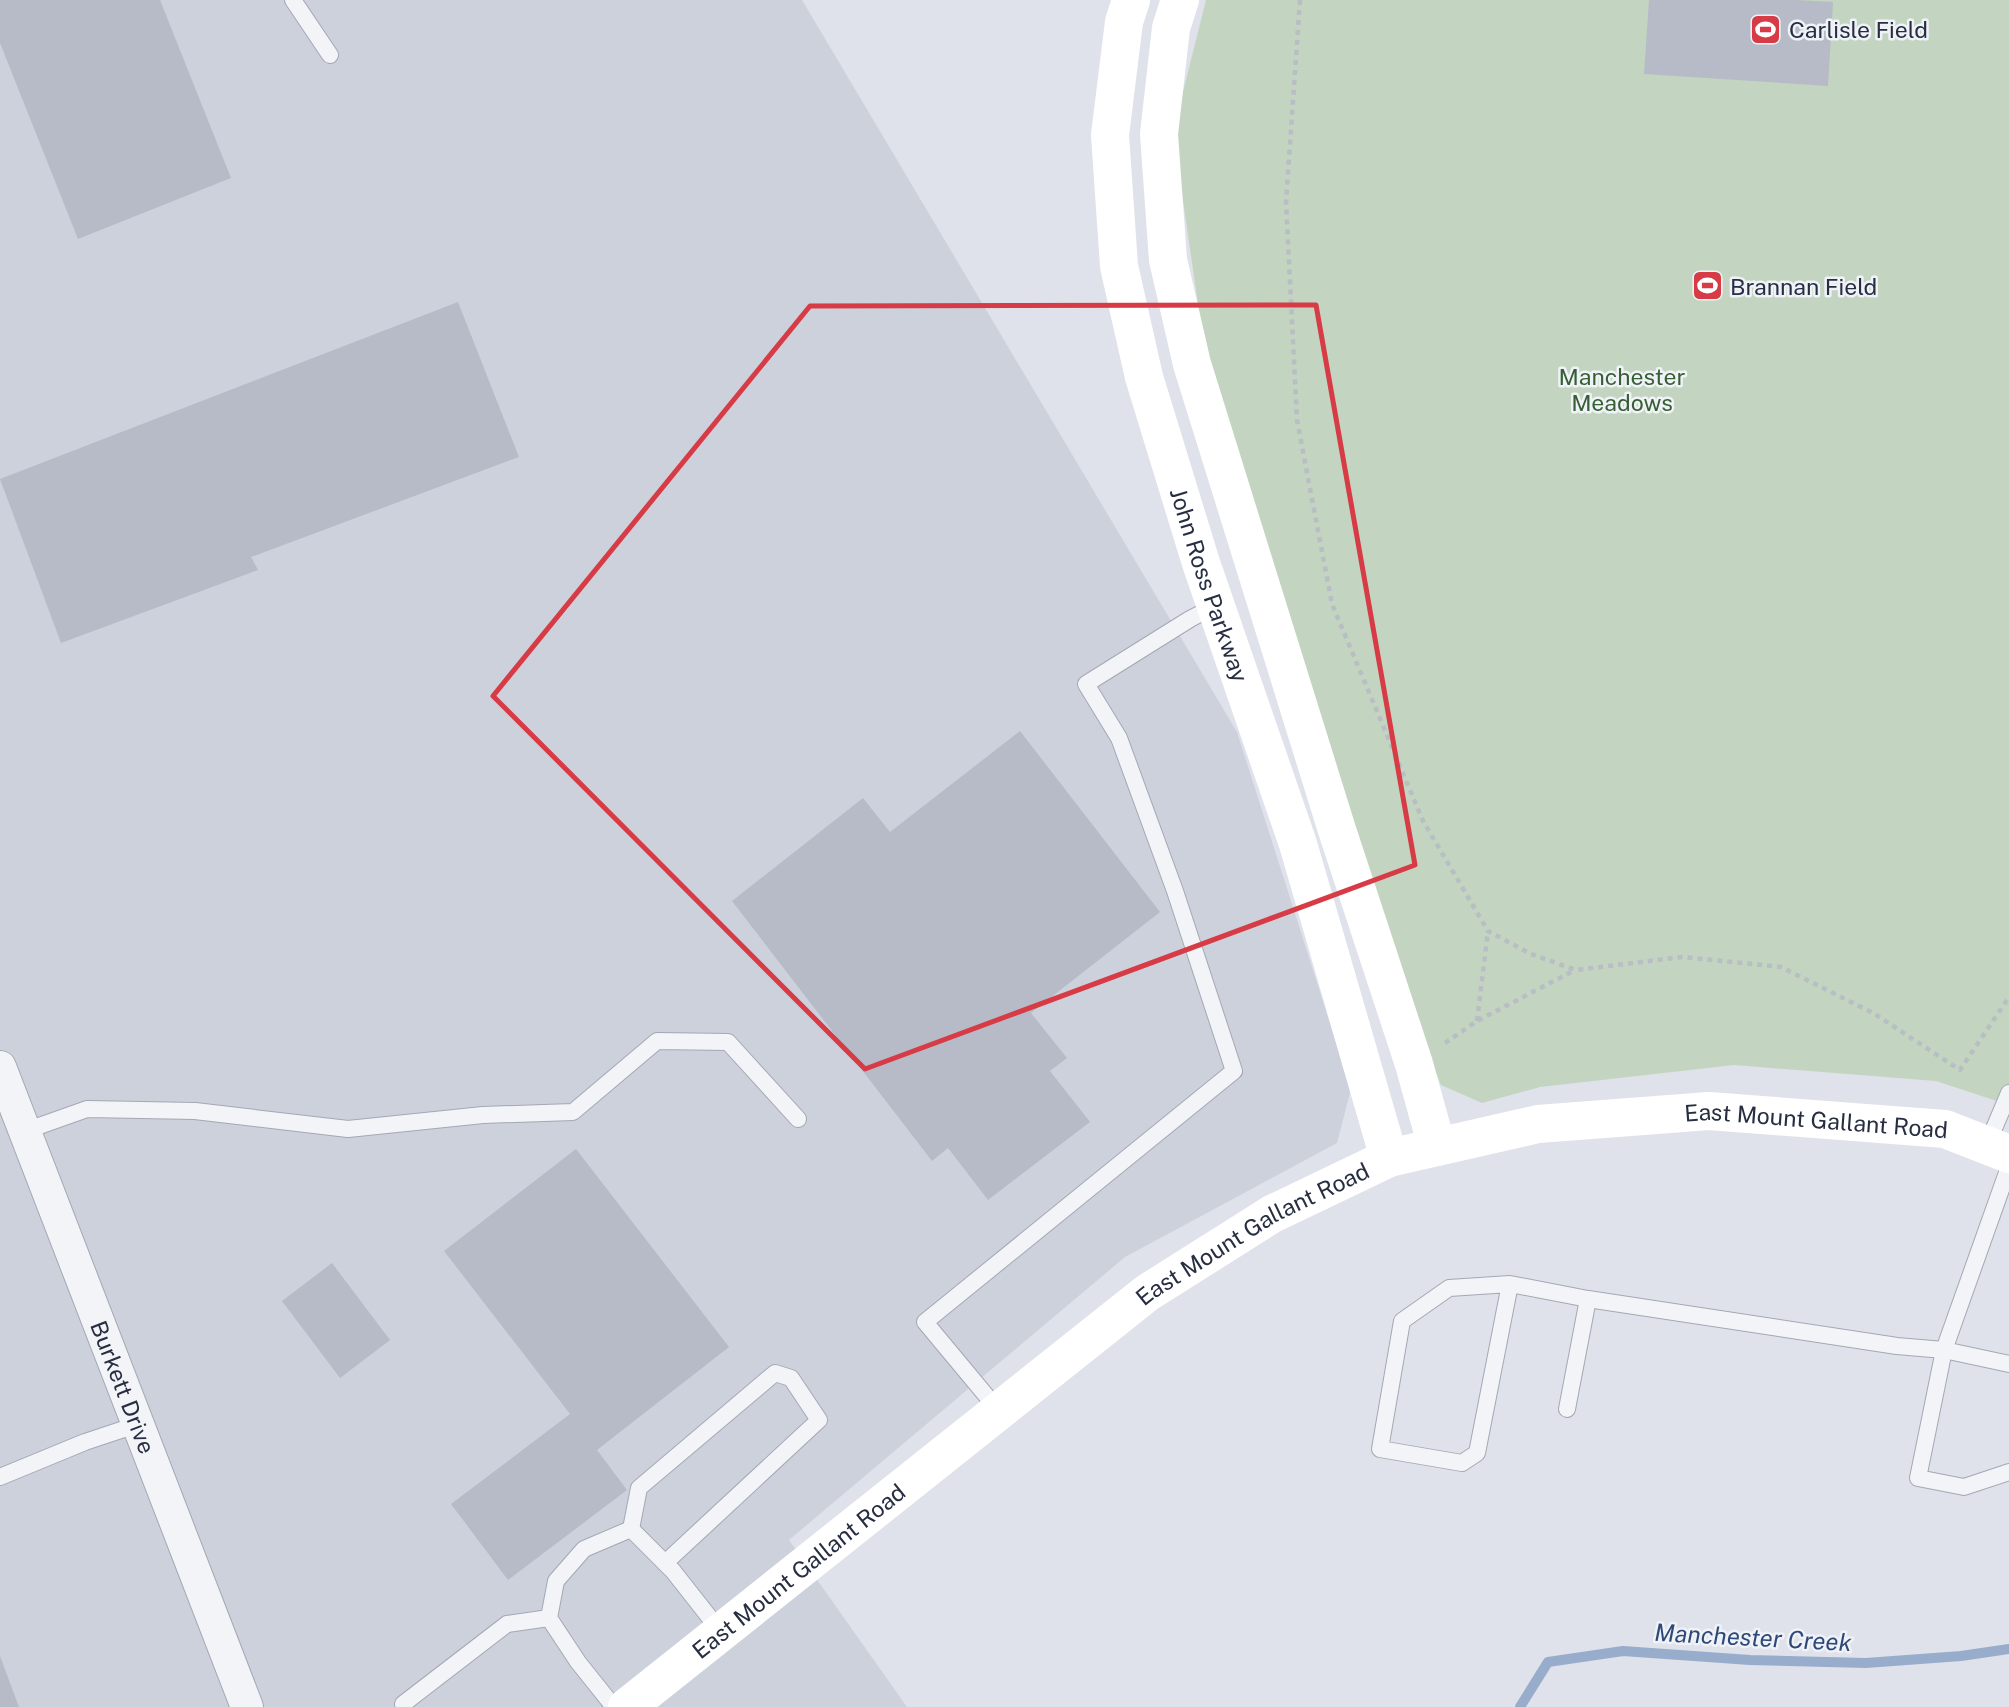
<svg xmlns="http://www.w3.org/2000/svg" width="2009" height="1707" font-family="'Public Sans',sans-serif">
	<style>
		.built { fill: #cdd1dc }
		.green { fill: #c3d4c0 }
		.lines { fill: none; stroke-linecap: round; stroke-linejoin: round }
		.stream { stroke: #98accc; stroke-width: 10 }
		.building { fill: #b6bbc7 }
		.lane-casing { stroke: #a4a8b4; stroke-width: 18 }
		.street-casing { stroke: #a4a8b4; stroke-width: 34 }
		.path { stroke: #b9bdc4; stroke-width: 4.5; stroke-dasharray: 5 5; stroke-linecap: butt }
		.lane { stroke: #f2f4f7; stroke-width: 16 }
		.street { stroke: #f2f4f7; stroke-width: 32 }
		.secondary { stroke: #fff; stroke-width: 38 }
		.marked { fill: none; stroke: #d73b45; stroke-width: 5; stroke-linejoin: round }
		.labels { text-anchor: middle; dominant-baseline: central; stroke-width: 5; stroke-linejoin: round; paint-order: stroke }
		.poi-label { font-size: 23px; fill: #272e42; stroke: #eff2f7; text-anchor: start }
		.park-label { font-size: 23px; fill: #375f33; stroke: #eff2f7 }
		.street-label { font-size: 23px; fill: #272e42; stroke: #eff2f7 }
		.water-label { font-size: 24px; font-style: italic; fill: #2e4979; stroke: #eff2f7 }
	</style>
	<rect width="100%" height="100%" fill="#dfe2ea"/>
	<path class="built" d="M 0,0 L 802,0 L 1237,732 L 1351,1089 L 1337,1143 L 1125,1257 L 789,1540 L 907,1707 L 0,1707 Z"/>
	<path class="green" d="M 1206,0 L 2009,0 L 2009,1105 L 1936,1081 L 1734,1065 L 1540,1087 L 1482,1103 L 1441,1085 L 1417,1027 L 1205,352 L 1173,132 Z"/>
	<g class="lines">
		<path class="stream" d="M 1520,1707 L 1548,1662 L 1623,1651 L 1750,1660 L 1866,1663 L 1961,1656 L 2009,1649"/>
	</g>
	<g class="building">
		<path d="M 0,0 L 160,0 L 231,178 L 78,239 L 0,43 Z"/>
		<path d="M 1649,0 L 1795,0 L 1833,2 L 1828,86 L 1644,74 Z"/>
		<path d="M 458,302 L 519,457 L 251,557 L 258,570 L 61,643 L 0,479 Z"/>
		<path d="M 1020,731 L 1160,912 L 1031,1013 L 1067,1058 L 1050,1071 L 1090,1122 L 988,1200 L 948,1148 L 932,1161 L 732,901 L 863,798 L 890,832 Z"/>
		<path d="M 576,1149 L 729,1347 L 597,1450 L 627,1490 L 508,1580 L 451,1504 L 570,1414 L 444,1251 Z"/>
		<path d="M 332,1263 L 390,1340 L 340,1378 L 282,1301 Z"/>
		<path d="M 0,1656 L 19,1707 L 0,1707 Z"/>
	</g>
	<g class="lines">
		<defs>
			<g id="lane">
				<path d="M 293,0 L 330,55"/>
				<path d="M 25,1131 L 87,1109 L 195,1111 L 348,1129 L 483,1115 L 573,1112 L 657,1041 L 728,1042 L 798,1119"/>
				<path d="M 1987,1145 L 2009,1093"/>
				<path d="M 2009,1167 L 1944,1350 L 1918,1478 L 1964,1487 L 2009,1472"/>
				<path d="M 1510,1284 L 1477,1453 L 1462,1463 L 1380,1449 L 1402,1321 L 1449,1288 L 1510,1284 L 1588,1299"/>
				<path d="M 1567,1409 L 1588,1299 L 1897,1346 L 1944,1350 L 2009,1364"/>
				<path d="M 999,1411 L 925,1322 L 1234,1071 L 1175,891 L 1119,738 L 1086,684 L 1190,619 L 1215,606"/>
				<path d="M 0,1477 L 85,1442 L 139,1424"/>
				<path d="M 631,1529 L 639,1488 L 775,1373 L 791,1378 L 819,1420 L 665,1563"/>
				<path d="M 403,1704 L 507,1624 L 549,1618"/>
				<path d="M 614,1707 L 578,1662 L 549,1618 L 556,1581 L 584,1549 L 631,1529 L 673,1571 L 721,1632"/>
			</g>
			<g id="street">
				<path id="s1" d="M 0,1067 L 247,1707"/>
			</g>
		</defs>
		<use href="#lane" class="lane-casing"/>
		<use href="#street" class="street-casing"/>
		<g class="path">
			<path d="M 1300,0 L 1286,202 L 1297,420 L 1332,604 L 1423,821 L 1488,931 L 1531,954 L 1576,970 L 1682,957 L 1781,967 L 1873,1013 L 1960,1070 L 2009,997"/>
			<path d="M 1477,1021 L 1488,931"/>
			<path d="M 1445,1043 L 1477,1021 L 1575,970"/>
		</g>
		<use href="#lane" class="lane"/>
		<use href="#street" class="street"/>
		<g class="secondary">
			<path id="s2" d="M 1131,0 L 1124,22 L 1110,135 L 1119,266 L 1144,377 L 1201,563 L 1298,844 L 1389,1158"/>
			<path d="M 1180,0 L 1171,28 L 1159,134 L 1168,260 L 1192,364 L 1337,830 L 1414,1064 L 1437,1147"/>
			<path id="s3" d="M 627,1707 L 1147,1293 L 1272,1214 L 1389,1158 L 1538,1124 L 1709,1111 L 1945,1129 L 2009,1154"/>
		</g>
	</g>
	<path class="marked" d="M 1316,305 L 1415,865 L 865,1069 L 493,696 L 810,306 Z"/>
	<defs>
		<symbol id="stadium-square" viewBox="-11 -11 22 22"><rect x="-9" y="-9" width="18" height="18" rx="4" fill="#d73b45" stroke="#eff2f7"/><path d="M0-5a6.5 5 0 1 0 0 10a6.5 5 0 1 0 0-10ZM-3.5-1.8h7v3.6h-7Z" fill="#fff"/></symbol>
	</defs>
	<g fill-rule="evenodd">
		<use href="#stadium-square" x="1748" y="12" width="35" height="35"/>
		<use href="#stadium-square" x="1690" y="268" width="35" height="35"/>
	</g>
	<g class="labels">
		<g class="poi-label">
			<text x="1789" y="29">Carlisle Field</text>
			<text x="1730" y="286">Brannan Field</text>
		</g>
		<g class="park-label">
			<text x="1622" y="376">Manchester<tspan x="1622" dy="26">Meadows</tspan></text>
		</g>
		<g class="street-label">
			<text stroke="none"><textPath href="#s2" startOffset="600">John Ross Parkway</textPath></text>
			<text stroke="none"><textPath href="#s3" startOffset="1374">East Mount Gallant Road</textPath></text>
			<text stroke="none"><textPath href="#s3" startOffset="786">East Mount Gallant Road</textPath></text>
			<text stroke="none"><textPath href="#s1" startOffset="343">Burkett Drive</textPath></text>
			<text stroke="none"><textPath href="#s3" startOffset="219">East Mount Gallant Road</textPath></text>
		</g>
		<g class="water-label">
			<text transform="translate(1753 1637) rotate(3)">Manchester Creek</text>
		</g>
	</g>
</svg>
